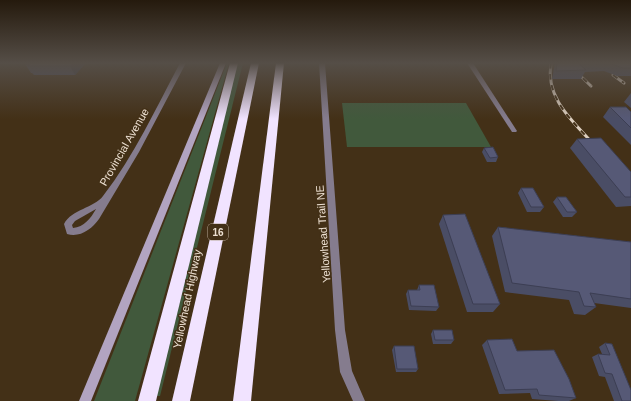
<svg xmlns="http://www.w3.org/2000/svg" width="631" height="401" font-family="Helvetica,sans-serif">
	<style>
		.green { fill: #41593c }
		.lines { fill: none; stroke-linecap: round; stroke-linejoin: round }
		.street { fill: #857c8e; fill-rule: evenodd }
		.secondary { fill: #b2a4c1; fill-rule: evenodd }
		.highway { fill: #f1e3ff; fill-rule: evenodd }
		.rail-far1-casing { stroke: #dccebf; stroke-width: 3 }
		.rail-casing { stroke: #dccebf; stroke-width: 4 }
		.rail-far1 { stroke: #433017; stroke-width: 2; stroke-dasharray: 5.5; stroke-linecap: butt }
		.rail { stroke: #433017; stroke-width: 2.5; stroke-dasharray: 8; stroke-linecap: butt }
		.wall { fill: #4a4d65 }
		.shaded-wall { fill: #3c3e53 }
		.building { fill: #565976; stroke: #3c3e53 }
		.labels { text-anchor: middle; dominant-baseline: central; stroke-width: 3; stroke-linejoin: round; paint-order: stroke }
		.shield { fill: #433017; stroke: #baab9a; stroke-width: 1 }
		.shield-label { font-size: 10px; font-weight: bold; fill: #ede0d2 }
		.street-label { font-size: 11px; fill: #ede0d2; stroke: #433017 }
	</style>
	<rect width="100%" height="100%" fill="#433017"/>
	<g class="green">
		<path d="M 227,63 L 229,63 L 135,401 L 94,401 Z"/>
		<path d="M 237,63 L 243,63 L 160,396 L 156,396 Z"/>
		<path d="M 342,103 L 466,103 L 491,147 L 347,147 Z"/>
	</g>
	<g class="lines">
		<g class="street">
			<path d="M 180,63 L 186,63 L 139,152 L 99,219 C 92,229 80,238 67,234 L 64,224 C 72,209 94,208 103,196 C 134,156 156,108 180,63 ZM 96,209 C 91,218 84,227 73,228 L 72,225 L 75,221 Z"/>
			<path d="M 319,63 L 325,63 L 345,330 L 352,371 L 365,401 L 353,401 L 340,372 L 335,330 Z"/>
			<path d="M 467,63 L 473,63 L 517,131 L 516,132 L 512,132 Z"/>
		</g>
		<path class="secondary" d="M 220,63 L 226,63 L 91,401 L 79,401 Z"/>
		<g class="highway">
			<path d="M 230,63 L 238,63 L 156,401 L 138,401 Z"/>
			<path d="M 251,63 L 259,63 L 190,401 L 172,401 Z"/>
			<path d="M 276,63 L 284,63 L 251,401 L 233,401 Z"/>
		</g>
		<defs>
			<g id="rail-far1">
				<path d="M 551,63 C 545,99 573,121 595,146"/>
				<path d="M 567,63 L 591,86"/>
				<path d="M 613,75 L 624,83"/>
			</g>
			<path id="rail" d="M 594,145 L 596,147"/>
		</defs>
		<use href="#rail-far1" class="rail-far1-casing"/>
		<use href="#rail" class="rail-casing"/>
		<use href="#rail-far1" class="rail-far1"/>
		<use href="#rail" class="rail"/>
	</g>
	<g class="wall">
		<path d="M 26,63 L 92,63 L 91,64 L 85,64 L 75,75 L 34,75 L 32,73 L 31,73 L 25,64 Z"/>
		<path d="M 555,63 L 631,63 L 631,76 L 617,76 L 604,71 L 585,72 L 581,79 L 552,79 Z"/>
		<path d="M 631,93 L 631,108 L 624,102 Z"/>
		<path d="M 610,107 L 631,112 L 631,145 L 603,117 Z"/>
		<path d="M 577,139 L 631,172 L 631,206 L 616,207 L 570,148 Z"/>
		<path d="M 484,148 L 498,157 L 496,162 L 487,162 L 482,152 Z"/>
		<path d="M 521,188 L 544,207 L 540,212 L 527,212 L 518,193 Z"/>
		<path d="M 557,197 L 577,212 L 572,217 L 563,217 L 553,202 Z"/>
		<path d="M 443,215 L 500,304 L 493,312 L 467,312 L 439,224 Z"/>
		<path d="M 498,227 L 631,242 L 631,308 L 594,303 L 596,307 L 585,315 L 574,314 L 569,300 L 505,292 L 492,236 Z"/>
		<path d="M 419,285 L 439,307 L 436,311 L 409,310 L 406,294 L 408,290 L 417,290 Z"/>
		<path d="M 433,330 L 454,340 L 451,344 L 433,344 L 431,334 Z"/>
		<path d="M 487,340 L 517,351 L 576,398 L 569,401 L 558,401 L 532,399 L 530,393 L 499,394 L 482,345 Z"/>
		<path d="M 605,343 L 631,401 L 614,401 L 605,377 L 599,376 L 592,357 L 598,354 L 602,354 L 599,347 Z"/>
		<path d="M 394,346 L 418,369 L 416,372 L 396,372 L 392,350 Z"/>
	</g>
	<path class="shaded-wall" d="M 73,63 L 85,63 L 85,64 L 75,75 L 70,66 Z"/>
	<g class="building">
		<path d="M 26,63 L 73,63 L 70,66 L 28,66 L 30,64 L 25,64 Z"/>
		<path d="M 557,63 L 631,63 L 631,68 L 623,68 L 609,63 L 579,64 L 586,70 L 556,71 Z"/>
		<path d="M 610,107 L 626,107 L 631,112 L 631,128 Z"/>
		<path d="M 601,138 L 631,172 L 631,197 L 625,197 L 577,139 Z"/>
		<path d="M 493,147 L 498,157 L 490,158 L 484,148 Z"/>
		<path d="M 521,188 L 533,188 L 544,207 L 531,207 Z"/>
		<path d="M 557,197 L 566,197 L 577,212 L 567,212 Z"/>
		<path d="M 465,214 L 500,304 L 473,304 L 443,215 Z"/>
		<path d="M 498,227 L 631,242 L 631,299 L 590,293 L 596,307 L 584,306 L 579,292 L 512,283 Z"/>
		<path d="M 419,285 L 434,285 L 439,307 L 411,306 L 408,290 L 420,290 Z"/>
		<path d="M 433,330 L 452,330 L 454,340 L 435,340 Z"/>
		<path d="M 512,339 L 517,351 L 554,350 L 569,379 L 576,398 L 539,395 L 537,389 L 505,390 L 487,340 Z"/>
		<path d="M 605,343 L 612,344 L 631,390 L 631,401 L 622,401 L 612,374 L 605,373 L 598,354 L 610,355 Z"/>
		<path d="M 394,346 L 414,346 L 418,369 L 397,369 Z"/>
	</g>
	<linearGradient id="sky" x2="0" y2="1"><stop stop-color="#251a0d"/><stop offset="0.53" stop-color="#554e47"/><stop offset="1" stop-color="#554e47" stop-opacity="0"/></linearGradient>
	<rect width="631" height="119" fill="url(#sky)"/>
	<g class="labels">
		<rect class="shield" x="208" y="224" width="20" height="16" rx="3"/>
		<g class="shield-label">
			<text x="218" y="232">16</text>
		</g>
		<g class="street-label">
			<text transform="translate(124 147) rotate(-60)">Provincial Avenue</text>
			<text transform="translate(323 234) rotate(-94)">Yellowhead Trail NE</text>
			<text transform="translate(187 299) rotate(-78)">Yellowhead Highway</text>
		</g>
	</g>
</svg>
